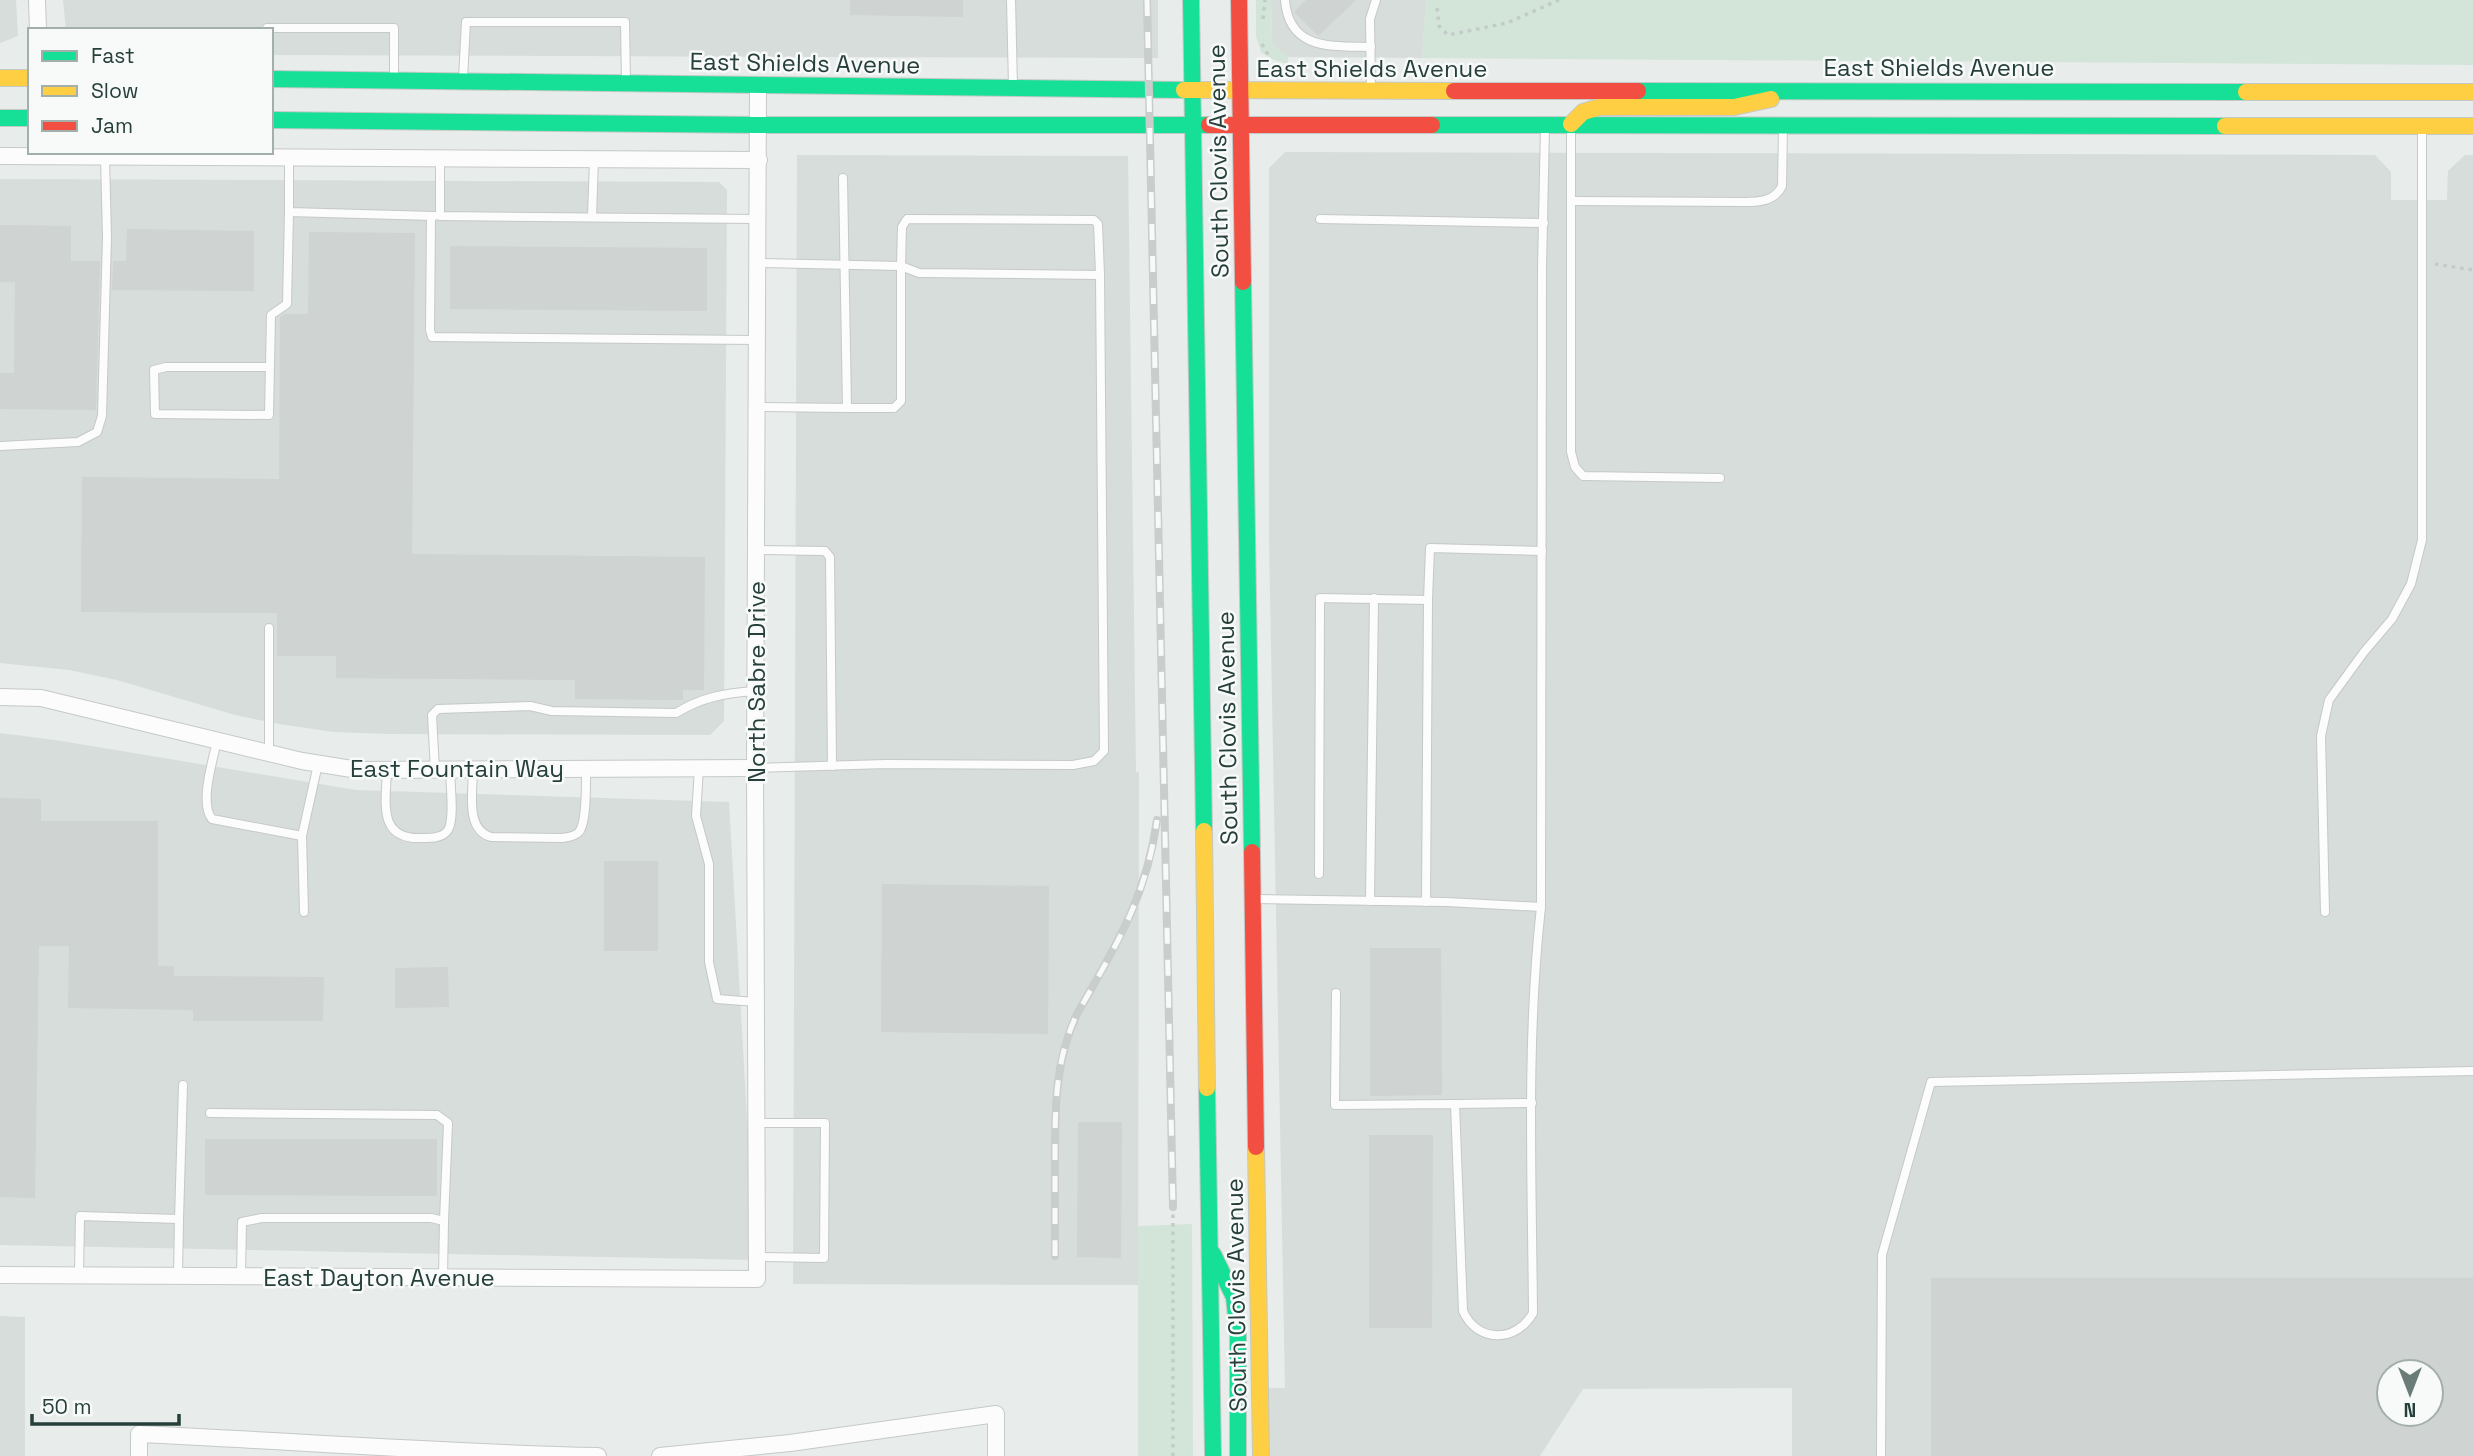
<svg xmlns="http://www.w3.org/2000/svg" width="2473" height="1456" font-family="'Space Grotesk',sans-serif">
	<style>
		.built { fill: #d6ddda; fill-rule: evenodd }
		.green { fill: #d3e4d8 }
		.building { fill: #cfd3d2; fill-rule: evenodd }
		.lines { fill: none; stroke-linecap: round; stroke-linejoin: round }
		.lane-casing { stroke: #c5c9c7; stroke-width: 10 }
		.street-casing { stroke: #c5c9c7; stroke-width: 18 }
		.fast-casing { stroke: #c4c9c7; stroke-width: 18 }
		.slow-casing { stroke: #c4c9c7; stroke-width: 18 }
		.jam-casing { stroke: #c4c9c7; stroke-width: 18 }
		.path { stroke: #c3cbca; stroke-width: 3.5; stroke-dasharray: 3.5 5; stroke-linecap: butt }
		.lane { stroke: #fcfcfc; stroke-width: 8 }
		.street { stroke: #fcfcfc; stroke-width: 16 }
		.fast { stroke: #16e098; stroke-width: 16 }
		.slow { stroke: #ffcf43; stroke-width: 16 }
		.jam { stroke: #f24e42; stroke-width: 16 }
		.rail-casing { stroke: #c9cdcb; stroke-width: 8 }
		.rail { stroke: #f7faf9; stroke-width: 5; stroke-dasharray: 16; stroke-linecap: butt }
		.labels { text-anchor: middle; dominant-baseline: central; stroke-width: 5; stroke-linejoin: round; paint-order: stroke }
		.street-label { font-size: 24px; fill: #263f3a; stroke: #f7faf9 }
	</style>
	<rect width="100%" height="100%" fill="#e8ecea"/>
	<g class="built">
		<path d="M 0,0 L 16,0 L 18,36 L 0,43 Z"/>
		<path d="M 63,0 L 1158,0 L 1158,58 L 271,55 L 271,30 L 66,30 Z"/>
		<path d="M 1271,0 L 1426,0 L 1422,58 L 1288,57 L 1272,44 Z"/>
		<path d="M 1285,152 L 2375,155 L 2391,172 L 2391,200 L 2447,200 L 2448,171 L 2465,155 L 2473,155 L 2473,1456 L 1792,1456 L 1792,1388 L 1583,1389 L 1540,1456 L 1269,1456 L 1269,1388 L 1285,1388 L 1269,540 L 1269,168 ZM 2389,1372 L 2431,1372 L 2431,1414 L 2389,1414 Z"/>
		<path d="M 797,155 L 1128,156 L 1136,772 L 1139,772 L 1138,1285 L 793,1284 Z"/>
		<path d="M 0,179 L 719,182 L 727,190 L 724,721 L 710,735 L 390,734 L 334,732 L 279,724 L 235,715 L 117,680 L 69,670 L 0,663 Z"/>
		<path d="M 0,733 L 55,740 L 356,790 L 729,802 L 755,1260 L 0,1245 Z"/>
		<path d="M 0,1316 L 25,1317 L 25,1456 L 0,1456 Z"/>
	</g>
	<g class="green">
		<path d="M 1256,0 L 1271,0 L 1272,44 L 1288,57 L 1288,64 L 1274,60 L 1261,52 L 1256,36 Z"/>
		<path d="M 1426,0 L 2473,0 L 2473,65 L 1422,58 Z"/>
		<path d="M 1192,1224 L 1193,1456 L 1138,1456 L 1138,1226 Z"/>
	</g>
	<g class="building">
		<path d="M 850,0 L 963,0 L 963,17 L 850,15 Z"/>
		<path d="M 1306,0 L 1356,0 L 1318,36 L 1294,12 Z"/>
		<path d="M 0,225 L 71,226 L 71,261 L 100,261 L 96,410 L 0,409 L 0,373 L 14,373 L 15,282 L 0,282 Z"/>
		<path d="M 127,229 L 254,231 L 254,291 L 112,290 L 113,261 L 126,261 Z"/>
		<path d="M 309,232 L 415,233 L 412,554 L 705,557 L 704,690 L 683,690 L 683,700 L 575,699 L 575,680 L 336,678 L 336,656 L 277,656 L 277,613 L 81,612 L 82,477 L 279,479 L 280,317 L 284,314 L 308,314 Z"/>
		<path d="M 450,246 L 707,248 L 707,311 L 450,309 Z"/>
		<path d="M 0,798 L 41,799 L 41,821 L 158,821 L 158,966 L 174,966 L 174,976 L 324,977 L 323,1021 L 193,1021 L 193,1010 L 68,1008 L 69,946 L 39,946 L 35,1198 L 0,1197 Z"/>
		<rect x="604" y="861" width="54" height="90"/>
		<path d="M 882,884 L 1049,886 L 1048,1034 L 881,1032 Z"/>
		<path d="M 1370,948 L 1441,948 L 1442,1095 L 1370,1096 Z"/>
		<path d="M 448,967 L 449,1007 L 395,1008 L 395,968 Z"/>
		<path d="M 1078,1122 L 1122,1122 L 1121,1258 L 1077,1257 Z"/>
		<path d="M 1369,1135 L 1433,1135 L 1432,1328 L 1369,1328 Z"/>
		<path d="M 205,1139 L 437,1139 L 437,1196 L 205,1195 Z"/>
		<path d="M 1931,1278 L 2473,1278 L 2473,1456 L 1931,1456 ZM 2389,1372 L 2431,1372 L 2431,1414 L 2389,1414 Z"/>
	</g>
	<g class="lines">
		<defs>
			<g id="lane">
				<path d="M 1011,0 L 1013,87"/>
				<path d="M 1285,0 C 1289,51 1332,46 1371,47"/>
				<path d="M 267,30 L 267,28 L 394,28 L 394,80"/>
				<path d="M 463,79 L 466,22 L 625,22 L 626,83"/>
				<path d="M 1371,91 L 1370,19 L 1376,0"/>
				<path d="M 1571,127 L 1571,452 L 1575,467 L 1583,476 L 1720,478"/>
				<path d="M 289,158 L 289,212 L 434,216"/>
				<path d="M 440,158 L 440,216 L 758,219"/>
				<path d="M 843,178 L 847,408 L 894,408 L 901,401 L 901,266 L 902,227 L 907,219 L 1094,220 L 1098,224 L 1100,275"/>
				<path d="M 1571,201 L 1744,202 C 1760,202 1775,201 1782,186 L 1783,127"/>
				<path d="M 431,216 L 430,330 L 432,337 L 758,340"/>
				<path d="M 592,217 L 594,159"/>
				<path d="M 1320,219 L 1544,223"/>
				<path d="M 270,367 L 166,367 L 154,370 L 155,414 L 269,415 L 271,315 L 287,304 L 289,212"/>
				<path d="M 757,407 L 847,408"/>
				<path d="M 0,446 L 78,442 L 97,432 L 102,416 L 107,238 L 105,156"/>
				<path d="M 756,550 L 825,551 L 830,557 L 832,766"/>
				<path d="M 217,741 C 213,760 199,803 212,819 L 302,836"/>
				<path d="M 269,753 L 269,628"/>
				<path d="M 699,768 L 696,816 L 709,864 L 709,962 L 717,999 L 756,1002"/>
				<path d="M 755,768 L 886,764 L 1073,765 L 1094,761 L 1104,751 L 1100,275 L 919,273 L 901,266 L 758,263"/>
				<path d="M 473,769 C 473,791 465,830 491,837 L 562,838 C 568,837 574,837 579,832 C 587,822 586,783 586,769"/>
				<path d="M 387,770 C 386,802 377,840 422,838 C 431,838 443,838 448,830 C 455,819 450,783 450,770"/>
				<path d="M 435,770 L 432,715 L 438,709 L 530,706 L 552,711 L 676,713 C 702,697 726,693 755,691"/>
				<path d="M 1319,874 L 1320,598 L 1428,600 L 1430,548 L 1542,551"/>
				<path d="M 1257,899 L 1447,902 L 1541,907"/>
				<path d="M 1370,901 L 1374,598"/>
				<path d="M 1426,902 L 1428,600"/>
				<path d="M 304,912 L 302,836 L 318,764"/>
				<path d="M 2325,912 L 2321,736 L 2329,700 L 2364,652 L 2392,619 L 2411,584 L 2422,540 L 2422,128"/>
				<path d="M 1336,993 L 1335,1105 L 1455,1104 L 1463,1311 C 1477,1343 1516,1343 1533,1313 C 1532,1178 1526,1041 1541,907 L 1542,268 L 1545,127"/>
				<path d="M 1455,1104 L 1532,1103"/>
				<path d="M 210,1113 L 437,1115 L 448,1123 L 444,1221 L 431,1218 L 262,1218 L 242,1222 L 241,1276"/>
				<path d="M 756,1123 L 825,1123 L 824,1258 L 757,1257"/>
				<path d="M 179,1219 L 183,1085"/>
				<path d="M 79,1275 L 80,1216 L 179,1219 L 178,1276"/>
				<path d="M 443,1277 L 444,1221"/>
				<path d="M 1881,1456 L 1882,1255 L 1931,1082 L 2473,1071"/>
			</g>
			<g id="street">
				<path d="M 37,0 L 38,30"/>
				<path d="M 0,156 L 759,160"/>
				<path d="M 0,697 L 41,698 L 302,761 L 358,770 L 755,768"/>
				<path d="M 0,1275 L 757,1279 L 755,768 L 758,85"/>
				<path d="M 139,1456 L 139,1434 C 292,1441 445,1453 598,1456"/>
				<path d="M 660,1456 L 790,1443 L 996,1414 L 996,1456"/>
			</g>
			<g id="fast">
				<path d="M 1191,0 L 1204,831"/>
				<path d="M 271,79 L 1184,90"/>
				<path d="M 1638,91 L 2246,92"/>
				<path d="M 0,118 L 30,118"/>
				<path d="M 271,120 L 759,125 L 1209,125"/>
				<path d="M 1432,125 L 2225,126"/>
				<path d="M 1243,282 L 1252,852"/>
				<path d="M 1207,1088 L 1213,1456"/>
				<path d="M 1213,1254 L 1234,1297 L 1238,1335 L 1238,1456"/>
			</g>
			<g id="slow">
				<path d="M 0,78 L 30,78"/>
				<path d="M 1184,90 L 1454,91"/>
				<path d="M 2246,92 L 2473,92"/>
				<path d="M 1571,124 L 1583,112 L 1600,107 L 1734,107 L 1771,99"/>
				<path d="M 2225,126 L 2473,126"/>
				<path d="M 1204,831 L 1207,1088"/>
				<path d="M 1256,1147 L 1261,1456"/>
			</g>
			<g id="jam">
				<path d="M 1239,0 L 1243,282"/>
				<path d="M 1454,91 L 1638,91"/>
				<path d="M 1209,125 L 1432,125"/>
				<path d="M 1252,852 L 1256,1147"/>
			</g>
		</defs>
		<use href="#lane" class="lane-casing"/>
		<use href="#street" class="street-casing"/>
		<use href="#fast" class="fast-casing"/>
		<use href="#slow" class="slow-casing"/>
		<use href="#jam" class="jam-casing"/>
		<g class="path">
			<path d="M 1437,8 L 1439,26 L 1448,35 L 1507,23 L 1559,0"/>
			<path d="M 1263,19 L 1265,0"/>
			<path d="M 1262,44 L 1268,55"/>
			<path d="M 2435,264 L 2473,270"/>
			<path d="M 1173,1456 L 1173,1213"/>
		</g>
		<use href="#lane" class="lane"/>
		<use href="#street" class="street"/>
		<use href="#fast" class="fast"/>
		<use href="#slow" class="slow"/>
		<use href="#jam" class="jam"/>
		<defs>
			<g id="rail">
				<path d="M 1147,0 L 1173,1207"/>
				<path d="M 1055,1256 C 1055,1224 1055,1191 1055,1158 C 1055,1108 1055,1060 1077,1014 C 1115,947 1146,899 1157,820"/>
			</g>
		</defs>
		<use href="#rail" class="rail-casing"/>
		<use href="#rail" class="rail"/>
	</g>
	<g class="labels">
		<g class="street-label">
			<text transform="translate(805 63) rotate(1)">East Shields Avenue</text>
			<text x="1939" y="67">East Shields Avenue</text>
			<text x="1372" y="68">East Shields Avenue</text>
			<text transform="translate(1218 161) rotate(-91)">South Clovis Avenue</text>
			<text transform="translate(756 682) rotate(-90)">North Sabre Drive</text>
			<text transform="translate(1227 728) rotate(-91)">South Clovis Avenue</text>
			<text x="457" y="768">East Fountain Way</text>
			<text x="379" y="1277">East Dayton Avenue</text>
			<text transform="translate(1236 1295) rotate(-91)">South Clovis Avenue</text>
		</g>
	</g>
	<rect x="28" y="28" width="245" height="126" fill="#f7faf9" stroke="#a3afad" stroke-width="2"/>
	<rect x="42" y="51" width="35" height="10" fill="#16e098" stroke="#a3afad" stroke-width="2"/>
	<text x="91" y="63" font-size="21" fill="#263f3a">Fast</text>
	<rect x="42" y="86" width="35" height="10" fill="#ffcf43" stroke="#a3afad" stroke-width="2"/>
	<text x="91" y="98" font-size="21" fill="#263f3a">Slow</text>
	<rect x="42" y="121" width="35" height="10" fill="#f24e42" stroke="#a3afad" stroke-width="2"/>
	<text x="91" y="133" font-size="21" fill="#263f3a">Jam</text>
	<g transform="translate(2410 1393) rotate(180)"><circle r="33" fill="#f7faf9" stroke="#a3afad" stroke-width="2"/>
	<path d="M0-5L12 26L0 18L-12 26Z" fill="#6a7c78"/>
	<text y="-10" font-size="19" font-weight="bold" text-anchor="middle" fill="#263f3a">N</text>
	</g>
	<path d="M32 1414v10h147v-10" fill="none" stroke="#263f3a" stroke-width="3.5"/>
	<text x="42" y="1414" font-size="21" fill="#263f3a" stroke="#f7faf9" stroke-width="5" paint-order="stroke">50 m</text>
</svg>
